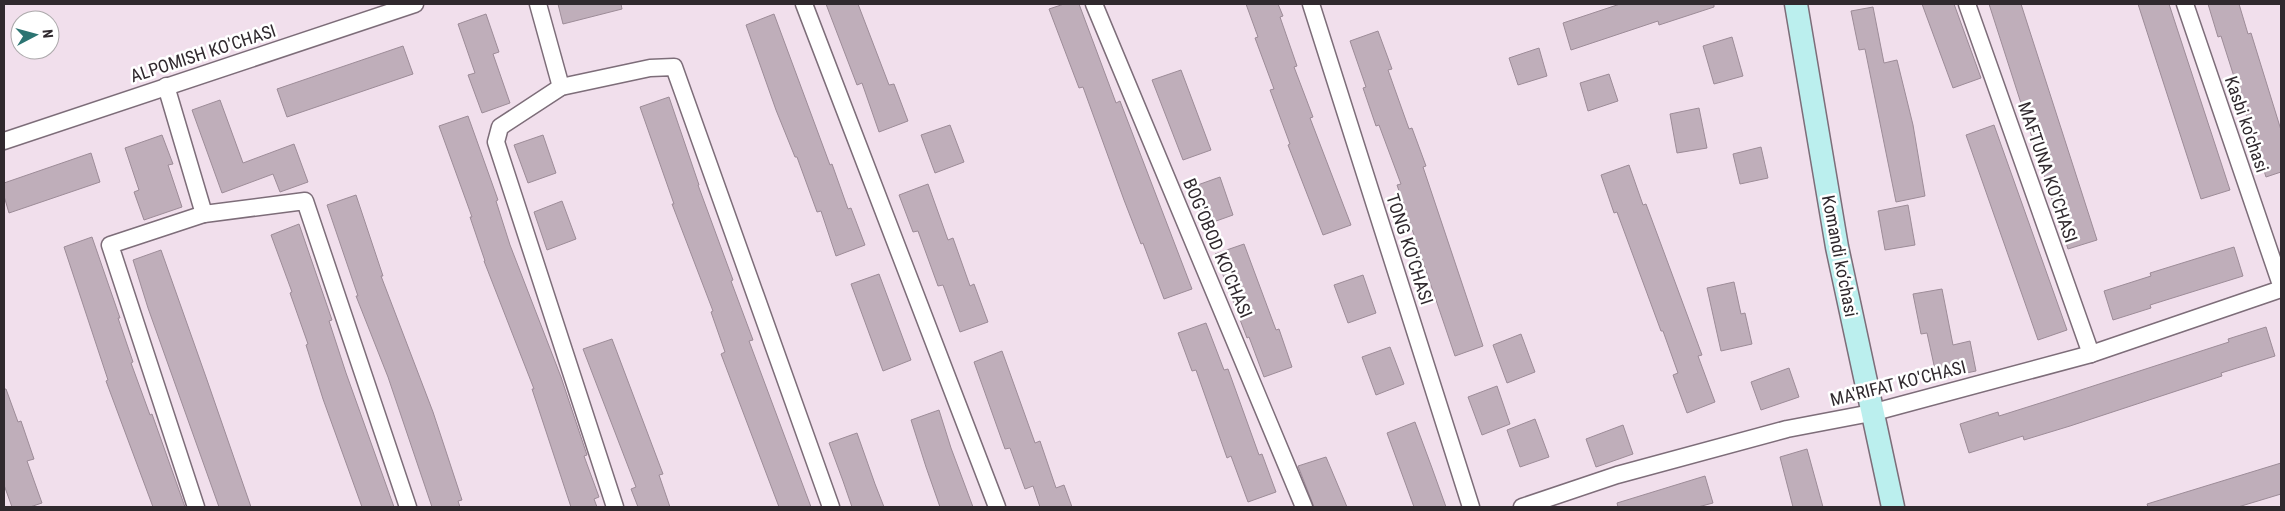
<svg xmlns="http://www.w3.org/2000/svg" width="2285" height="511" font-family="'Roboto Condensed',sans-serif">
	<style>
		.building { fill: #bfaeba; stroke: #9d8c98 }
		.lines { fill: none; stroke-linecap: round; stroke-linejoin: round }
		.minor-casing { stroke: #7d6d79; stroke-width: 19 }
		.secondary-casing { stroke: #7d6d79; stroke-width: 25 }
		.minor { stroke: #fff; stroke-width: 16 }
		.secondary { stroke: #bbefee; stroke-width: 22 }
		.labels { text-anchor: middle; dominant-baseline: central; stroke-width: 5; stroke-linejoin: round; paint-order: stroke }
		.street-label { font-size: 18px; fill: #30292e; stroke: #fff }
	</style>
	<rect width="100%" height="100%" fill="#f1dfec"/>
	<g class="building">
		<path d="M 558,4 L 621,4 L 622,9 L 563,24 Z"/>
		<path d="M 826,4 L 858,4 L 889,85 L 894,84 L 908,121 L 879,132 L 862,83 L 857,85 Z"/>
		<path d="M 1064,4 L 1079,4 L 1116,103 L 1120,101 L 1192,289 L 1164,299 L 1143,243 L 1141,244 L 1124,200 L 1083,87 L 1079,88 L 1049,9 Z"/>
		<path d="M 1246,4 L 1278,4 L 1283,16 L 1280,17 L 1297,66 L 1294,67 L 1313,117 L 1310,118 L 1351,225 L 1323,235 L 1288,145 L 1290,144 L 1270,90 L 1274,89 L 1255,38 L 1258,37 Z"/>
		<path d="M 1620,4 L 1714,4 L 1714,7 L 1659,25 L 1658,21 L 1571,50 L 1563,23 Z"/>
		<path d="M 1922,4 L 1954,4 L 1981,78 L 1953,88 Z"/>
		<path d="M 1989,4 L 2021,4 L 2097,240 L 2068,249 Z"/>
		<path d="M 2138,4 L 2169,4 L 2230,190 L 2201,199 Z"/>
		<path d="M 2208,4 L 2239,4 L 2248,34 L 2251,33 L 2281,130 L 2281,172 L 2266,177 L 2221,36 L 2218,37 Z"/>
		<path d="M 1873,7 L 1884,63 L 1897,60 L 1913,125 L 1925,196 L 1896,202 L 1865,49 L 1859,50 L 1851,11 Z"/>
		<path d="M 486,14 L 499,52 L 493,54 L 510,103 L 482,113 L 468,75 L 475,73 L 458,24 Z"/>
		<path d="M 774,14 L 830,165 L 832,164 L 848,209 L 851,208 L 865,245 L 836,256 L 821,211 L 817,212 L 797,157 L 795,157 L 776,110 L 746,25 Z"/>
		<path d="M 1378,31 L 1392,69 L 1388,70 L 1409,129 L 1412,128 L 1426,166 L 1423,167 L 1483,346 L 1455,356 L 1397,185 L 1401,184 L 1379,125 L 1376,126 L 1363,88 L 1366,87 L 1350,41 Z"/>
		<path d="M 1732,37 L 1743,76 L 1714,84 L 1703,46 Z"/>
		<path d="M 403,46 L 413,74 L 287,117 L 277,89 Z"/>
		<path d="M 1539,48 L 1547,76 L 1518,85 L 1509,58 Z"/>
		<path d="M 1181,70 L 1211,150 L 1183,160 L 1152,80 Z"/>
		<path d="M 1609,74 L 1618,101 L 1588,111 L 1580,83 Z"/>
		<path d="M 669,97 L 699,185 L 698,185 L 733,280 L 731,281 L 753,340 L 749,341 L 811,507 L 779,507 L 721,354 L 725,352 L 711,312 L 713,311 L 672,204 L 674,204 L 640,107 Z"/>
		<path d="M 220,100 L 243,163 L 294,144 L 308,182 L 280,192 L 273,174 L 222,193 L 192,110 Z"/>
		<path d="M 1699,108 L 1707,148 L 1677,153 L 1670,114 Z"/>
		<path d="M 468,116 L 498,200 L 496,201 L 510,245 L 561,377 L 587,455 L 584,456 L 599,497 L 594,499 L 597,507 L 571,507 L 532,389 L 534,389 L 484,261 L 485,261 L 470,217 L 472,217 L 439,126 Z"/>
		<path d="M 950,125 L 964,162 L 935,173 L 921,135 Z"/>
		<path d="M 1994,125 L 2067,330 L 2038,340 L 1966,135 Z"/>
		<path d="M 162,135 L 173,164 L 168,165 L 182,207 L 144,220 L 134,192 L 139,190 L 125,148 Z"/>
		<path d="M 543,135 L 556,173 L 528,183 L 514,145 Z"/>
		<path d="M 1761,147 L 1768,178 L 1740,184 L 1733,154 Z"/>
		<path d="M 91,153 L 100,182 L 9,213 L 4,196 L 4,183 Z"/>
		<path d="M 1629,165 L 1643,205 L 1646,204 L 1675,282 L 1702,355 L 1698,356 L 1715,402 L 1687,413 L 1673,375 L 1678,373 L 1663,331 L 1661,331 L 1617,212 L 1614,213 L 1601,175 Z"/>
		<path d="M 1220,177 L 1233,215 L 1205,225 L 1192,187 Z"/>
		<path d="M 928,184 L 948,240 L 953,238 L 970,286 L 974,284 L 988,322 L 960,332 L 943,285 L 938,286 L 918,231 L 913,232 L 899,195 Z"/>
		<path d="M 356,195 L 383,276 L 381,276 L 433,412 L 462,500 L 458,501 L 460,507 L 432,507 L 388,377 L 356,296 L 358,296 L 327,205 Z"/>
		<path d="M 562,201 L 576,239 L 547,250 L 534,212 Z"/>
		<path d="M 1908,205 L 1915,245 L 1885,250 L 1878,211 Z"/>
		<path d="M 299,224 L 332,320 L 329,321 L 346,373 L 394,507 L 362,507 L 323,399 L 306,345 L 308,344 L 290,293 L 292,292 L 271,235 Z"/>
		<path d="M 92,237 L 120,318 L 118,318 L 133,362 L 131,363 L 150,415 L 152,414 L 185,507 L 153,507 L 106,381 L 108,380 L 64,247 Z"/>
		<path d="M 1244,244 L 1276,330 L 1279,329 L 1292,367 L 1264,377 L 1249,337 L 1247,338 L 1215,254 Z"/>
		<path d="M 2234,247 L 2243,276 L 2150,305 L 2151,308 L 2113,320 L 2104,291 L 2151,276 L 2150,273 Z"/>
		<path d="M 161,250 L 207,380 L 251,507 L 219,507 L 148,308 L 133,260 Z"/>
		<path d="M 879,274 L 911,360 L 883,371 L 851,284 Z"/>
		<path d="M 1363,275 L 1376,313 L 1348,323 L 1334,285 Z"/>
		<path d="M 1734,282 L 1741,314 L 1745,313 L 1752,344 L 1721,351 L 1707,288 Z"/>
		<path d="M 1942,289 L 1953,345 L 1970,341 L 1976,371 L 1937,379 L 1927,333 L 1921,334 L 1913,294 Z"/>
		<path d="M 1206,323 L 1224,370 L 1228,369 L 1259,455 L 1262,454 L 1276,492 L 1248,502 L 1231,456 L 1227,458 L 1196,370 L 1192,371 L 1178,333 Z"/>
		<path d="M 2266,327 L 2275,356 L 2221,373 L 2222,376 L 2070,426 L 2024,440 L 2023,436 L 1969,453 L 1960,424 L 1998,412 L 1999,416 L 2053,399 L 2229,342 L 2228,339 Z"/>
		<path d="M 1521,334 L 1535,372 L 1507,383 L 1493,345 Z"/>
		<path d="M 612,339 L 663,474 L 659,475 L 670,507 L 638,507 L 631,489 L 636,487 L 583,349 Z"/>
		<path d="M 1390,347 L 1404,384 L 1376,395 L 1362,357 Z"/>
		<path d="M 1002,351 L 1035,443 L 1040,441 L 1056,488 L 1064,485 L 1072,507 L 1040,507 L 1033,486 L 1025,489 L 1010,448 L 1005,449 L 974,362 Z"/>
		<path d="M 1789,368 L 1799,397 L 1761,410 L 1751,382 Z"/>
		<path d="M 1497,386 L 1510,424 L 1482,435 L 1468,397 Z"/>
		<path d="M 4,389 L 6,389 L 18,422 L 21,421 L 34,459 L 27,461 L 42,503 L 30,507 L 12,507 L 4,485 Z"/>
		<path d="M 939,410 L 951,448 L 973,507 L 940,507 L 926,467 L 911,420 Z"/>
		<path d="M 1535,419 L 1549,457 L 1520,467 L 1507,430 Z"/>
		<path d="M 1415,422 L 1432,468 L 1446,507 L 1414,507 L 1387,433 Z"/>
		<path d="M 1623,425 L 1633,454 L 1596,467 L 1586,439 Z"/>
		<path d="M 857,433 L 875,484 L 884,507 L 852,507 L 843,481 L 829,443 Z"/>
		<path d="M 1807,449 L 1823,507 L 1793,507 L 1780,457 Z"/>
		<path d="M 1326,457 L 1347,507 L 1314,507 L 1298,466 Z"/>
		<path d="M 2281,463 L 2281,494 L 2238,507 L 2148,507 L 2147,504 Z"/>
		<path d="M 1705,476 L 1713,503 L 1698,507 L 1618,507 L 1617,503 Z"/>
	</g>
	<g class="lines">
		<defs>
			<g id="minor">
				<path d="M 538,4 L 561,87"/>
				<path d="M 804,4 L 997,507"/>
				<path d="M 1094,4 L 1304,507"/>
				<path d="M 1311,4 L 1471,507"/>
				<path d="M 1967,4 L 2091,354"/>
				<path d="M 2185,4 L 2281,285"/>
				<path d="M 166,86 L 204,214 L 305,201 L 408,507"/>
				<path d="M 4,141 L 415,4"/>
				<path d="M 196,507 L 110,245 L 204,214"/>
				<path d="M 615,507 L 496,142 L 500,127 L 561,87 L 650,68 L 674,67 L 831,507"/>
				<path d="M 1522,507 L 1617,475 L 1787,429 L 1871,413 L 2091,354 L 2281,289"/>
			</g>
			<path id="secondary" d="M 1796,4 L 1837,247 L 1893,507"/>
		</defs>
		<use href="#minor" class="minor-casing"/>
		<use href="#secondary" class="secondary-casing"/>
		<use href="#minor" class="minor"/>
		<use href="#secondary" class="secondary"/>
	</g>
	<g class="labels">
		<g class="street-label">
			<text transform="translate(203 53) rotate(-18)">ALPOMISH KO'CHASI</text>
			<text transform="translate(2247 124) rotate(71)">Kasbi ko'chasi</text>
			<text transform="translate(2048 172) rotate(71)">MAFTUNA KO'CHASI</text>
			<text transform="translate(1218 248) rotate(67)">BOG'OBOD KO'CHASI</text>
			<text transform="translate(1410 249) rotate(72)">TONG KO'CHASI</text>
			<text transform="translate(1840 256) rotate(79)">Komandi ko‘chasi</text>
			<text transform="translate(1898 383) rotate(-14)">MA'RIFAT KO'CHASI</text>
		</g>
	</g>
	<rect width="2285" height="511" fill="none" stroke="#30292e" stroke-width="10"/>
	<g transform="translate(35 35) rotate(84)"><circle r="24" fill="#ffffff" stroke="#aca9ab"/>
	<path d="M0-4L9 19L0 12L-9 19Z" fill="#2b7472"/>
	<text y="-8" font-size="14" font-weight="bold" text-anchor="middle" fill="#30292e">N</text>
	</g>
</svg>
